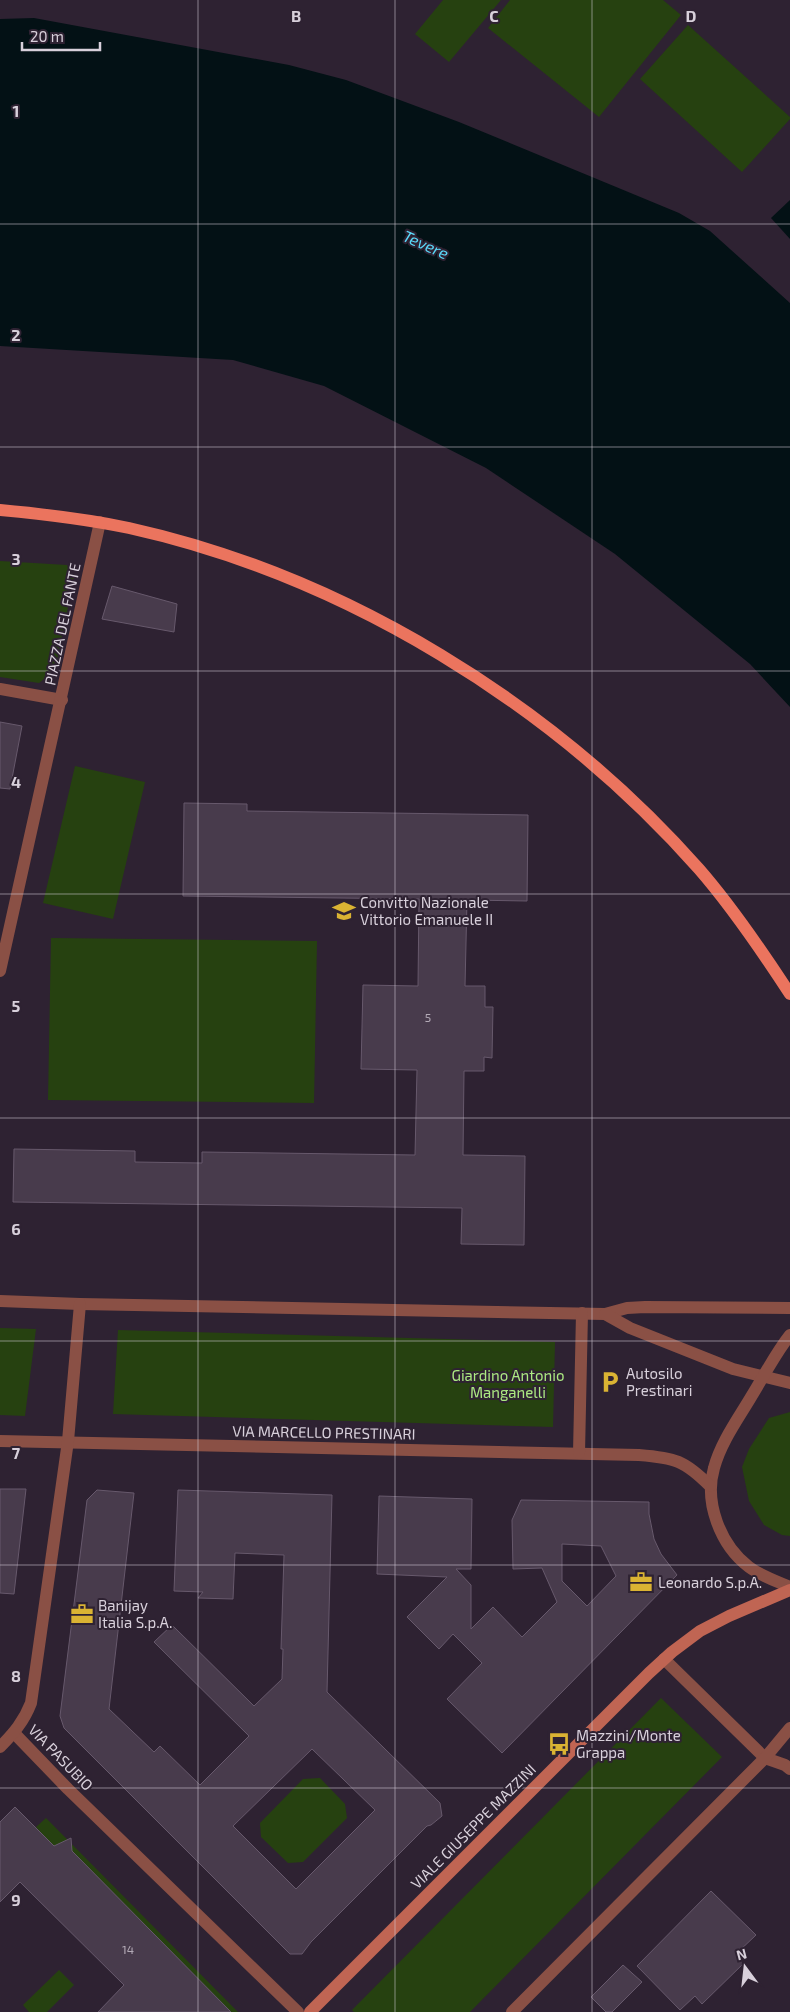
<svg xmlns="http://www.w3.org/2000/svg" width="790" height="2012" font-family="'Exo 2',sans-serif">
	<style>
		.green { fill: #264110 }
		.water { fill: #031115 }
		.building { fill: #483b4c; stroke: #67596c; fill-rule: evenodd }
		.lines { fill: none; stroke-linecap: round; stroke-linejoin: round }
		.street { stroke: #8a5045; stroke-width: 12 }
		.secondary { stroke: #c06553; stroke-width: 12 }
		.primary { stroke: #eb745e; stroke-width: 12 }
		.grid { fill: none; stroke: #d8d0db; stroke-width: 1; stroke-opacity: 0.55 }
		.labels { text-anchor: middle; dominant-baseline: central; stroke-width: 4; stroke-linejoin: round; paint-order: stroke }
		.number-label { font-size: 12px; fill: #b4abb7 }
		.street-label { font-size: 15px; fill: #d8d0db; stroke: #2e2232 }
		.poi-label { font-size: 15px; fill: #d8d0db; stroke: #2e2232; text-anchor: start }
		.park-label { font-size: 15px; fill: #ace982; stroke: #2e2232 }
		.water-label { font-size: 16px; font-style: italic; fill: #5ad8f8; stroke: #2e2232 }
		.grid-label { font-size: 16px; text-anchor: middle; font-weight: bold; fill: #d8d0db; stroke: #2e2232; stroke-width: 4; stroke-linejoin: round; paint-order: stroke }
	</style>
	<rect width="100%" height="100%" fill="#2e2232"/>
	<g class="green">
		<path d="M 443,0 L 501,0 L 449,62 L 415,34 Z"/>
		<path d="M 510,0 L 663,0 L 681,15 L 599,117 L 488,28 Z"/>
		<path d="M 688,25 L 790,117 L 790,119 L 742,172 L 640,79 Z"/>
		<path d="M 0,561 L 67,565 L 74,578 L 55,670 L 39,683 L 0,677 Z"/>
		<path d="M 75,766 L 145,782 L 113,919 L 43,903 Z"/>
		<path d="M 51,938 L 317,941 L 314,1103 L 48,1100 Z"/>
		<path d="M 0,1328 L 36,1329 L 25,1416 L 0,1415 Z"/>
		<path d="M 118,1330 L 555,1342 L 553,1427 L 113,1414 Z"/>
		<path d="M 790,1412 L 790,1536 L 782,1535 L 764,1525 L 749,1501 L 742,1467 L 749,1449 L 769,1418 Z"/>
		<path d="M 661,1698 L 722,1757 L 470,2012 L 354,2012 L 352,2010 Z"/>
		<path d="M 320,1778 L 345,1804 L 347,1818 L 303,1862 L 288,1863 L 261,1837 L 260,1823 L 303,1779 Z"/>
		<path d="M 46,1818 L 231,2005 L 238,2012 L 231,2012 L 70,1849 L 67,1841 L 60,1843 L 55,1848 L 36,1827 Z"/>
		<path d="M 59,1970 L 74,1985 L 47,2012 L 29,2012 L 23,2005 Z"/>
	</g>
	<g class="water">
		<path d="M 34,18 L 289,65 L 346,80 L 459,122 L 679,213 L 710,231 L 790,303 L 790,707 L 750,664 L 615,554 L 486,468 L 324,386 L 233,360 L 0,346 L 0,19 Z"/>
		<path d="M 790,200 L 790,239 L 771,218 Z"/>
	</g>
	<g class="building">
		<path d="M 112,586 L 177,604 L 174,632 L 102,619 Z"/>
		<path d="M 0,722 L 22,726 L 10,789 L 0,788 Z"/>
		<path d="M 184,803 L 247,804 L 247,811 L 528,815 L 527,901 L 467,900 L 465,986 L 485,986 L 485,1007 L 493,1007 L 492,1058 L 484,1057 L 484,1071 L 464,1071 L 463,1155 L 525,1156 L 524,1245 L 461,1244 L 462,1208 L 13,1202 L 14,1149 L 135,1151 L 135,1162 L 202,1163 L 202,1152 L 415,1155 L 417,1070 L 361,1069 L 363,985 L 418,986 L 419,899 L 183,896 Z"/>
		<path d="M 0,1489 L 26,1489 L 14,1594 L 0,1593 Z"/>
		<path d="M 97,1490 L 134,1493 L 109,1709 L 154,1752 L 160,1746 L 200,1785 L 249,1736 L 154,1642 L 172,1625 L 254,1706 L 282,1679 L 283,1649 L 281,1649 L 284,1555 L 235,1553 L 233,1599 L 198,1598 L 203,1592 L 174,1591 L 178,1490 L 332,1495 L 327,1692 L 440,1803 L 442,1816 L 431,1825 L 427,1826 L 311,1942 L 302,1954 L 290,1954 L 64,1728 L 60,1716 L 87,1500 ZM 312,1749 L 375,1810 L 296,1889 L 233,1826 Z"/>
		<path d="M 379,1496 L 472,1499 L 471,1569 L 456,1569 L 471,1585 L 471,1629 L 493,1607 L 522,1637 L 557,1602 L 542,1568 L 513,1569 L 512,1520 L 521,1500 L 649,1502 L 649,1514 L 654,1539 L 661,1554 L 677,1575 L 502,1753 L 447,1699 L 482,1663 L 453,1634 L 439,1649 L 407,1617 L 447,1577 L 377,1574 ZM 562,1544 L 601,1546 L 616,1576 L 587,1606 L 562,1581 Z"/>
		<path d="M 15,1807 L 54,1846 L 71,1838 L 72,1851 L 231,2012 L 98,2012 L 124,1985 L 20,1882 L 0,1902 L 0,1822 Z"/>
		<path d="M 711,1891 L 756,1935 L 736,1954 L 745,1962 L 702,2004 L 695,1996 L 680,2010 L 637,1966 Z"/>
		<path d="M 623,1965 L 642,1982 L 612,2012 L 606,2012 L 591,1997 Z"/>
	</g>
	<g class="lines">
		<g class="street">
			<path d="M 0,689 L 62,700"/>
			<path d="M 0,971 L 100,522"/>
			<path d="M 0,1301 L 80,1304 L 605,1314 L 627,1308 L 645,1307 L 790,1308"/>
			<path d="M 605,1314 L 630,1328 L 733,1369 L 790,1383"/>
			<path d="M 790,1335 C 775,1354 764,1376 751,1397 C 738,1419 721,1442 714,1468 C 704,1502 720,1545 749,1567 C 761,1576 776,1581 790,1587"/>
			<path d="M 0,1441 L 639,1455 C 675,1458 684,1460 710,1486"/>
			<path d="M 579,1453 L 582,1313"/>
			<path d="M 664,1659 L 765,1758 L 785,1765 L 790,1769"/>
			<path d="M 14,1733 L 68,1789 L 298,2012"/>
			<path d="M 0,1747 C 14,1733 24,1721 31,1703 L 68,1441 L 80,1304"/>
			<path d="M 512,2012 L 765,1758 L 790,1728"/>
		</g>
		<path class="secondary" d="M 310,2012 L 649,1673 L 672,1652 L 700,1631 L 729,1616 L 790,1590"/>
		<path class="primary" d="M 0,510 C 43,514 86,519 129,528 C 345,576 553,704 699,869 C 733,908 762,951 790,994"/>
	</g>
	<path class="grid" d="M 198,0 L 198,2012M 395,0 L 395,2012M 592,0 L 592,2012M 0,224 L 790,224M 0,447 L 790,447M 0,671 L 790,671M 0,894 L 790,894M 0,1118 L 790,1118M 0,1341 L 790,1341M 0,1565 L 790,1565M 0,1788 L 790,1788"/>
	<defs>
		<symbol id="school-bare" viewBox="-9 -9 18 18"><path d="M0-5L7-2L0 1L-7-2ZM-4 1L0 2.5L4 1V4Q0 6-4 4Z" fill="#dab333" stroke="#2e2232" stroke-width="2.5" paint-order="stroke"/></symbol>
		<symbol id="parking-bare" viewBox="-9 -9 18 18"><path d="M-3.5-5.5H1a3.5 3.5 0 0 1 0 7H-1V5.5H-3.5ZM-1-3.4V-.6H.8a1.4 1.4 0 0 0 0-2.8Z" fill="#dab333" stroke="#2e2232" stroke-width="2.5" paint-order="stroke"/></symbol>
		<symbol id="office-bare" viewBox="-9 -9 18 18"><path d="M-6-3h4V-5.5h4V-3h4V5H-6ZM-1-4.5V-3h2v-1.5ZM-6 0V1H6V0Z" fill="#dab333" stroke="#2e2232" stroke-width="2.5" paint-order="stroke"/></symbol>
		<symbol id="bus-bare" viewBox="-9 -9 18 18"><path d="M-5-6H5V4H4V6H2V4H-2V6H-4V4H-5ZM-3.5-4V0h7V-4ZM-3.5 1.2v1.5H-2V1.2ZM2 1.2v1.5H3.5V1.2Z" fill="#dab333" stroke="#2e2232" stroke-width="2.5" paint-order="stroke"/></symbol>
	</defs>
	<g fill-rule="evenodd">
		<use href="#school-bare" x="328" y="895" width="32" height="32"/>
		<use href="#parking-bare" x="594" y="1366" width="32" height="32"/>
		<use href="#office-bare" x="625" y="1566" width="32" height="32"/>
		<use href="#office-bare" x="66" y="1598" width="32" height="32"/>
		<use href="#bus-bare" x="543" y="1728" width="32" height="32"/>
	</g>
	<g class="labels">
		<g class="number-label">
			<text x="428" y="1017">5</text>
			<text x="128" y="1949">14</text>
		</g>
		<g class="street-label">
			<text transform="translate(62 624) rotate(-78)">PIAZZA DEL FANTE</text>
			<text transform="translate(324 1432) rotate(1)">VIA MARCELLO PRESTINARI</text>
			<text transform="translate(61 1757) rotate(46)">VIA PASUBIO</text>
			<text transform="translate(473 1826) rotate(-45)">VIALE GIUSEPPE MAZZINI</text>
		</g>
		<g class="poi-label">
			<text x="360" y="902">Convitto Nazionale<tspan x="360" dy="17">Vittorio Emanuele II</tspan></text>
			<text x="626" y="1373">Autosilo<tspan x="626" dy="17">Prestinari</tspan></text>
			<text x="658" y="1582">Leonardo S.p.A.</text>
			<text x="98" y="1605">Banijay<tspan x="98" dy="17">Italia S.p.A.</tspan></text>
			<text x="576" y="1735">Mazzini/Monte<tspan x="576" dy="17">Grappa</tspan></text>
		</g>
		<g class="park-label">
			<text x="508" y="1375">Giardino Antonio<tspan x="508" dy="17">Manganelli</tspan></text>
		</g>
		<g class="water-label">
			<text transform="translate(426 244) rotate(24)">Tevere</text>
		</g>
	</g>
	<g class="grid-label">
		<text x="296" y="22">B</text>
		<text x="494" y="22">C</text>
		<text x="691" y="22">D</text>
		<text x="16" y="117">1</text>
		<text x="16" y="341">2</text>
		<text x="16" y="565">3</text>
		<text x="16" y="788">4</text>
		<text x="16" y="1012">5</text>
		<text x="16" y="1235">6</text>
		<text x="16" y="1459">7</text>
		<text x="16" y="1682">8</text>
		<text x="16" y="1906">9</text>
	</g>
	<g transform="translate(745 1967) rotate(345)" stroke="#2e2232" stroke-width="4" paint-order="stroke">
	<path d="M0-4L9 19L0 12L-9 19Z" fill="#d8d0db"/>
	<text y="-8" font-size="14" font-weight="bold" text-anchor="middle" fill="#d8d0db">N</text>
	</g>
	<path d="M22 42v8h78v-8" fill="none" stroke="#d8d0db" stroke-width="2.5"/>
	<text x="30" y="42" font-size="15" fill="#d8d0db" stroke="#2e2232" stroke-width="4" paint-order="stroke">20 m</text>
</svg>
